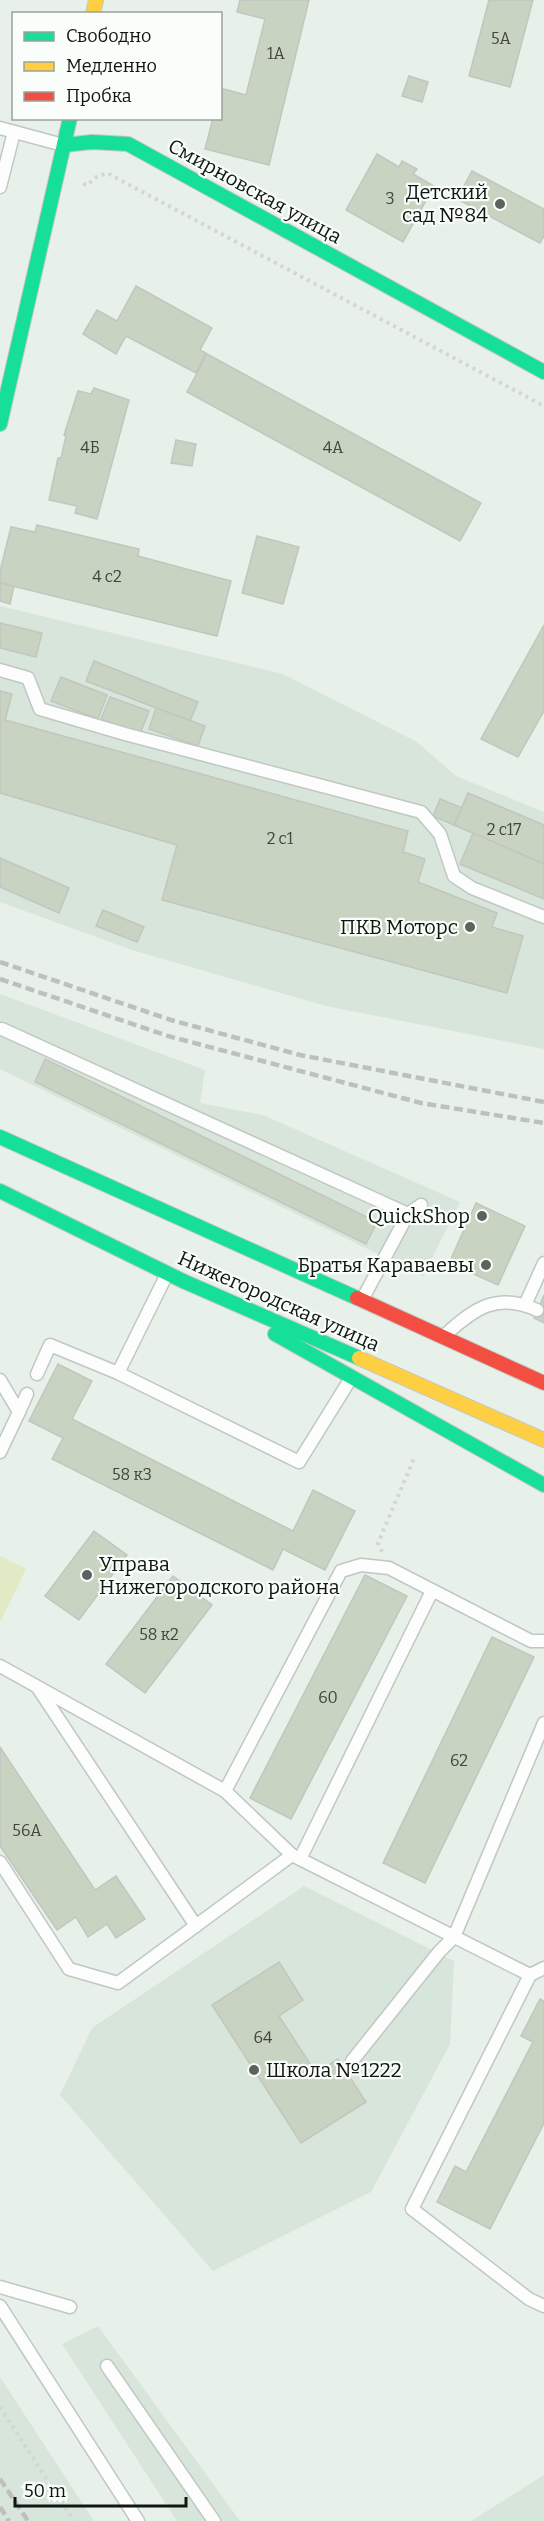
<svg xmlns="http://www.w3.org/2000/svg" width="544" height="2521" font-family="Bitter,serif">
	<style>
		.built { fill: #d7e5da }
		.green { fill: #e2e9c5 }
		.building { fill: #c8d3c2; stroke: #c1c6c1; stroke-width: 1.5 }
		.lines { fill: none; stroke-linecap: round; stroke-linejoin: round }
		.lane-casing { stroke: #c1c7c2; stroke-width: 15 }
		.fast-casing { stroke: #c1c7c2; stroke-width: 16 }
		.slow-casing { stroke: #c1c7c2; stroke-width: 16 }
		.jam-casing { stroke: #c1c7c2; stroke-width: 16 }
		.path { stroke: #d3d6d4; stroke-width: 4; stroke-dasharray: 3 4.5; stroke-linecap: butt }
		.lane { stroke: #fcfdfc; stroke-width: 12 }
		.fast { stroke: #16e098; stroke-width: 14 }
		.slow { stroke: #ffcf43; stroke-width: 14 }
		.jam { stroke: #f24e42; stroke-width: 14 }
		.rail { stroke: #bec0be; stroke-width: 4.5; stroke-dasharray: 9 4.5; stroke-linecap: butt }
		.poi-dot { fill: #5c625e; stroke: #f9fefa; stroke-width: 2 }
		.labels { text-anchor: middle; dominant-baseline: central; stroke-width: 4.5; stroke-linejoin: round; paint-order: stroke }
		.number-label { font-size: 16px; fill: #3f453e }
		.street-label { font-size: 20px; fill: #111612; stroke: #f9fefa }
		.poi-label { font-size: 20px; fill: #111612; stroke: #f9fefa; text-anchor: end }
	</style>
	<rect width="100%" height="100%" fill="#e8f0ea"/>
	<g class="built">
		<path d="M 0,606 L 283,674 L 417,742 L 456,776 L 544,812 L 544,1049 L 326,1006 L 135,951 L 0,902 Z"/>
		<path d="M 0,994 L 205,1070 L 200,1103 L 263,1115 L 460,1202 L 423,1276 L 0,1069 Z"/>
		<path d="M 304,1886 L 454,1961 L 450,2044 L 371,2192 L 213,2271 L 60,2095 L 92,2028 Z"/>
		<path d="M 98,2326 L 240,2521 L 177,2521 L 62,2344 Z"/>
		<path d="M 0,2377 L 94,2521 L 0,2521 Z"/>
		<path d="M 544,2475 L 544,2521 L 471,2521 Z"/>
	</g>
	<path class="green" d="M 0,1556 L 26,1569 L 1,1620 L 0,1620 Z"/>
	<g class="building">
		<path d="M 240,0 L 309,0 L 269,165 L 205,149 L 213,118 L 220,118 L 220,88 L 246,95 L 265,19 L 237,12 Z"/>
		<path d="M 489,0 L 533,0 L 510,87 L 469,76 Z"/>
		<path d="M 409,76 L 428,82 L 422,102 L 402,96 Z"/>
		<path d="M 377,154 L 399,167 L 402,161 L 417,169 L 413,174 L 434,186 L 403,242 L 346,210 Z"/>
		<path d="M 472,171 L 544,209 L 544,236 L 540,243 L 457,199 Z"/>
		<path d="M 136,286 L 212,328 L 200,350 L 206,353 L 196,373 L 126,336 L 116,354 L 83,334 L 97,310 L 117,321 Z"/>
		<path d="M 207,354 L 481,503 L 460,541 L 187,392 Z"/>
		<path d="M 94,388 L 129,400 L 97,519 L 75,513 L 77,506 L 49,500 L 58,458 L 61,458 L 66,436 L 64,435 L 78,391 L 91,394 Z"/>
		<path d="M 176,440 L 196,444 L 192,466 L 171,463 Z"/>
		<path d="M 37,525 L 139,549 L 138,556 L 231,581 L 217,636 L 0,583 L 0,571 L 11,527 L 35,532 Z"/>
		<path d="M 257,536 L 299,547 L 283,604 L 242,593 Z"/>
		<path d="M 0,583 L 14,586 L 10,604 L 0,601 Z"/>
		<path d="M 0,623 L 42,633 L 36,657 L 0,648 Z"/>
		<path d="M 544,625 L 544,711 L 518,757 L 481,739 Z"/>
		<path d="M 94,661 L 198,702 L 190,721 L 86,681 Z"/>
		<path d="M 61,677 L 107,695 L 98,719 L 51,701 Z"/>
		<path d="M 0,691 L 12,694 L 5,720 L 408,831 L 403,852 L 425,859 L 418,882 L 497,913 L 492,927 L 523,936 L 507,993 L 162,900 L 177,845 L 0,793 Z"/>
		<path d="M 110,697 L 149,711 L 140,734 L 101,719 Z"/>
		<path d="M 156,708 L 205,726 L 198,746 L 149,729 Z"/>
		<path d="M 468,793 L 544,825 L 544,864 L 454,825 Z"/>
		<path d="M 440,799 L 462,808 L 454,825 L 433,816 Z"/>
		<path d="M 473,833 L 544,864 L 544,899 L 460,864 Z"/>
		<path d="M 0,858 L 69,888 L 59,913 L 0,887 Z"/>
		<path d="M 103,910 L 144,927 L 137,942 L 96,926 Z"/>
		<path d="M 45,1059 L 377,1222 L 366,1244 L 35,1082 Z"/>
		<path d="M 476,1203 L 525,1226 L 498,1285 L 449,1263 Z"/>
		<path d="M 544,1295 L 544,1323 L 534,1318 Z"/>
		<path d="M 58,1364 L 92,1381 L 72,1419 L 271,1520 L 293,1531 L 313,1490 L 355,1511 L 325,1570 L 283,1549 L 273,1570 L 52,1459 L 63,1438 L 29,1421 Z"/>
		<path d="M 94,1531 L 127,1555 L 79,1620 L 45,1596 Z"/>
		<path d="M 365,1575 L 407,1596 L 291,1819 L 250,1798 Z"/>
		<path d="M 173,1576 L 212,1605 L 145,1693 L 106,1664 Z"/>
		<path d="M 492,1637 L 534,1657 L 425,1883 L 383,1863 Z"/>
		<path d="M 0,1747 L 95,1890 L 116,1876 L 145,1919 L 116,1938 L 107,1924 L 88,1937 L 76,1917 L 57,1930 L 0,1846 Z"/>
		<path d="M 279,1962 L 303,2000 L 279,2016 L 316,2073 L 338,2059 L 366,2102 L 301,2143 L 212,2005 Z"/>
		<path d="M 540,1999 L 544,2001 L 544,2123 L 490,2229 L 437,2202 L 455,2166 L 466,2172 L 533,2042 L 521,2036 Z"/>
	</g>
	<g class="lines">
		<defs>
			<g id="lane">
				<path d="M 0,128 L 63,145"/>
				<path d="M 0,187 L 14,132"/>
				<path d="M 0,670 L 28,678 L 40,709 L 125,734 L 421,812 L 440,834 L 454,876 L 472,888 L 544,917"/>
				<path d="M 2,1029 L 408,1214 L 362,1300"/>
				<path d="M 408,1214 L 421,1205"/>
				<path d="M 167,1274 L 118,1373 L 299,1462 L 351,1378"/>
				<path d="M 525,1305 L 544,1263"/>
				<path d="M 445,1335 C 475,1308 497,1292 537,1310"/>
				<path d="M 37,1374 L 50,1345 L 118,1373"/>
				<path d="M 0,1380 L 19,1412 L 0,1452"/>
				<path d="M 19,1412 L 27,1394"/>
				<path d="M 0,1666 L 225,1791 L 292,1855 L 530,1975 L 412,2209 L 529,2299 L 544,2306"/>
				<path d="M 38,1688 L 196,1926"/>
				<path d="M 225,1791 L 341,1571 L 361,1565 L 389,1568 L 531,1641 L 544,1641"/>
				<path d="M 300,1859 L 432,1591"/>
				<path d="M 0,1862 L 69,1969 L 118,1983 L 292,1855"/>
				<path d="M 530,1975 L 544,1968"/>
				<path d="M 352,2061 L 439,1952 L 454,1937 L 544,1723"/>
				<path d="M 0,2287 L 70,2307"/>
				<path d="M 0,2306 L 138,2521"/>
				<path d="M 107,2366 L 214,2521"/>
			</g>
			<g id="fast">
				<path d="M 64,145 L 92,142 L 128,144 L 544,372"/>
				<path d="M 0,424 L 70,118"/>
				<path d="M 0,1137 L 357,1298"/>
				<path d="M 0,1191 L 183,1281 L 359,1358"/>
				<path d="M 275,1334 L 544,1485"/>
			</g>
			<g id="slow">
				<path d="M 93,14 L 96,0"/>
				<path d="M 359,1358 L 544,1440"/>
			</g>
			<path id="jam" d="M 357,1298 L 544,1383"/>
		</defs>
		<use href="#lane" class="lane-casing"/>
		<use href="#fast" class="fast-casing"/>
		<use href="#slow" class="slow-casing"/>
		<use href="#jam" class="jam-casing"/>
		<g class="path">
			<path d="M 83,184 L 88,185 L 94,178 L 107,173 L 544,406"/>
			<path d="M 382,1552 L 378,1543 L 415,1456"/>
			<path d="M 0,2407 L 74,2521"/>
		</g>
		<use href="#lane" class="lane"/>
		<use href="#fast" class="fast"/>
		<use href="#slow" class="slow"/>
		<use href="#jam" class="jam"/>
		<g class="rail">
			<path d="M 0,962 L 171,1020 L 300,1055 L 544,1102"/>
			<path d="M 0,979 L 168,1036 L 421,1103 L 544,1123"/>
			<path d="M 0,2479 L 28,2521"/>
			<path d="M 0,2507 L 9,2521"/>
		</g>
	</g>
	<g class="poi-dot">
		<circle cx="500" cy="204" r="6"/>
		<circle cx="470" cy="927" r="6"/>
		<circle cx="482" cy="1216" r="6"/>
		<circle cx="486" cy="1265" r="6"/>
		<circle cx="87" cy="1575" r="6"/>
		<circle cx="254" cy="2070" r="6"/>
	</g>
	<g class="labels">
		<g class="number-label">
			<text x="501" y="38">5А</text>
			<text x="276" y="53">1А</text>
			<text x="390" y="198">3</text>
			<text x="90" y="447">4Б</text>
			<text x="333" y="447">4А</text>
			<text x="107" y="576">4 с2</text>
			<text x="504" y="829">2 с17</text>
			<text x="280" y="838">2 с1</text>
			<text x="132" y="1474">58 к3</text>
			<text x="159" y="1634">58 к2</text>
			<text x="328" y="1697">60</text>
			<text x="459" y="1760">62</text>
			<text x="27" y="1830">56А</text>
			<text x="263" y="2037">64</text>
		</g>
		<g class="street-label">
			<text transform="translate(255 191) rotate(29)">Смирновская улица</text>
			<text transform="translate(279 1301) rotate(24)">Нижегородская улица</text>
		</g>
		<g class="poi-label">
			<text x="488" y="192">Детский<tspan x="488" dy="23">сад №84</tspan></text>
			<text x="458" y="927">ПКВ Моторс</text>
			<text x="470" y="1216">QuickShop</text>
			<text x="474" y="1265">Братья Караваевы</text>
			<text x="99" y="1564" text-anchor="start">Управа<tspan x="99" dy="23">Нижегородского района</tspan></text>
			<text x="266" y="2070" text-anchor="start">Школа №1222</text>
		</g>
	</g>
	<rect x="12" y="12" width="210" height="108" fill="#f9fefa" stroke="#9ca19d" stroke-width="1.5"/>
	<rect x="24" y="32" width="30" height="9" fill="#16e098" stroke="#9ca19d" stroke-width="1.5"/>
	<text x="66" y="42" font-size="18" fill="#111612">Свободно</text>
	<rect x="24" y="62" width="30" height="9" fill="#ffcf43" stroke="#9ca19d" stroke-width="1.5"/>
	<text x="66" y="72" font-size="18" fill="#111612">Медленно</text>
	<rect x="24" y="92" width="30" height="9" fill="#f24e42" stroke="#9ca19d" stroke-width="1.5"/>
	<text x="66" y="102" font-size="18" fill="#111612">Пробка</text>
	<path d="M15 2497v9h171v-9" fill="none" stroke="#111612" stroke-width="3"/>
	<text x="24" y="2497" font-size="18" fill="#111612" stroke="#f9fefa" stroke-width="4.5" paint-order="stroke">50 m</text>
</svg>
